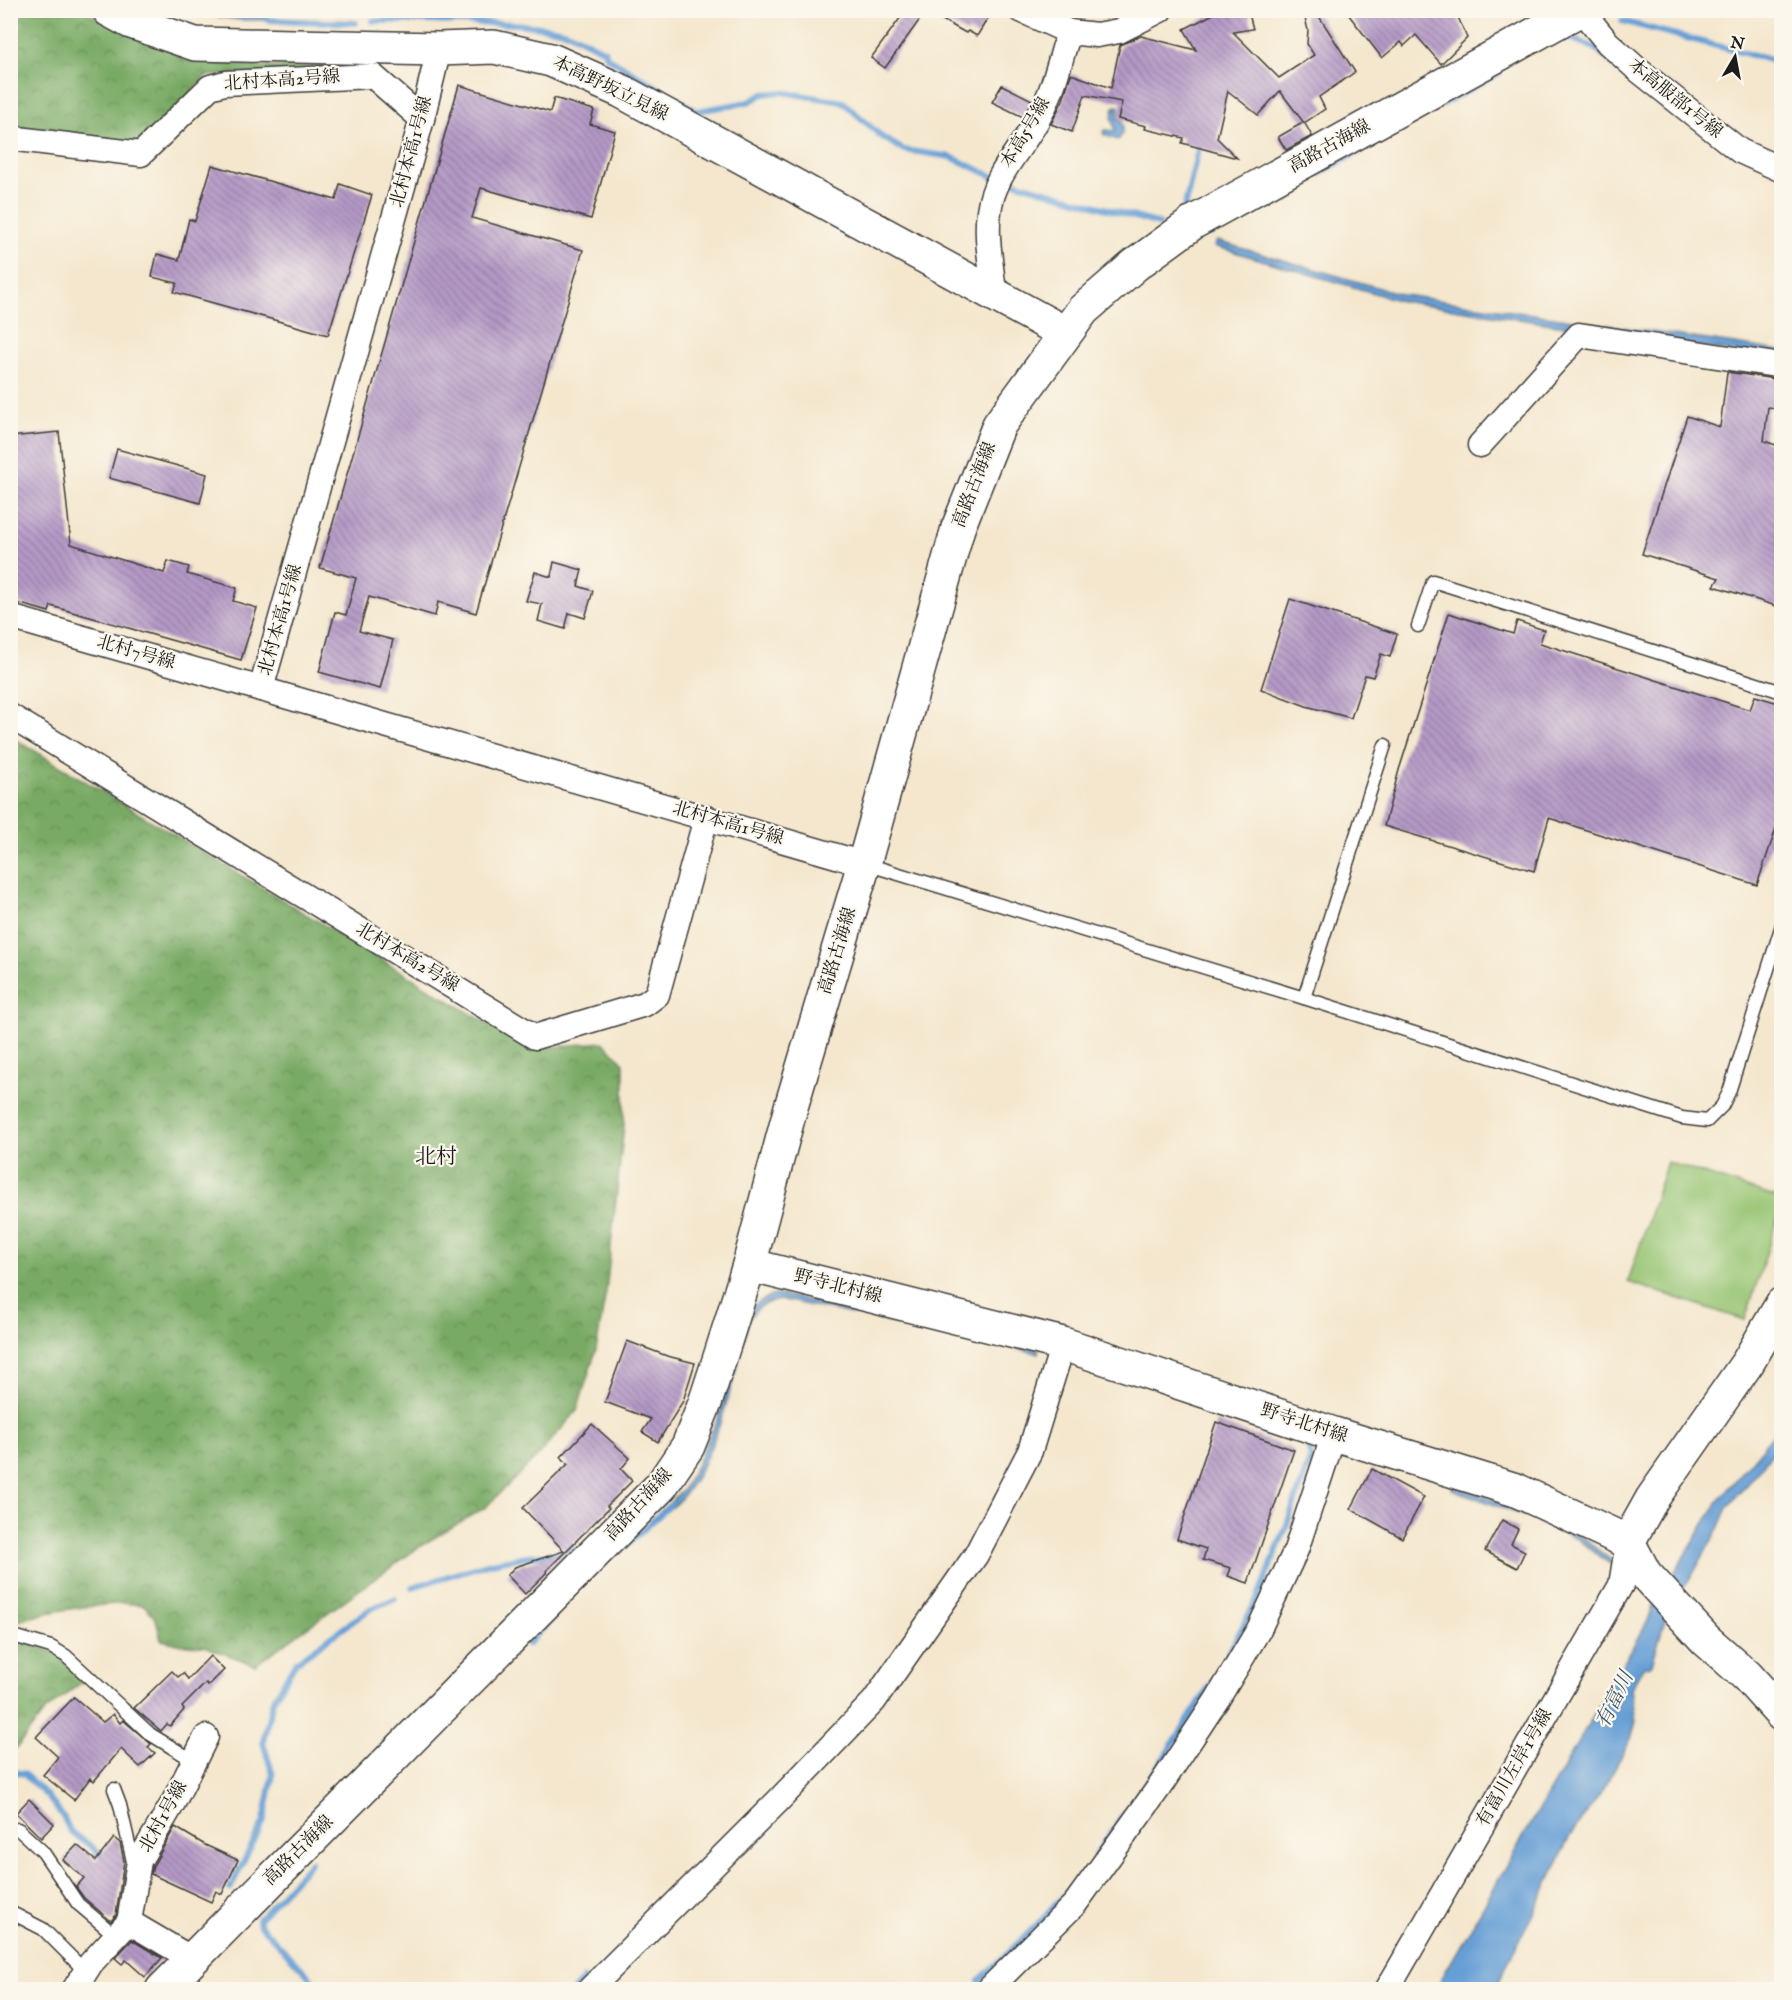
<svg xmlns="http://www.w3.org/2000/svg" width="1792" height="2000" font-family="'IM FELL English','Noto Serif JP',serif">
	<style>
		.forest { fill: url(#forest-crowns); stroke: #4a6340; stroke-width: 1.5 }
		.garden { fill: #97c573; stroke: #5a7048; stroke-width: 1.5 }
		.water { fill: #669fd5; stroke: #415e78; stroke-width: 1.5 }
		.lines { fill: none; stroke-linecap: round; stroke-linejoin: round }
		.stream { stroke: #669fd5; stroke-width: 6 }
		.building { fill: url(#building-back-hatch) }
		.lane-casing { stroke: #3c3a37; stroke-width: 15 }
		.street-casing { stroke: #3c3a37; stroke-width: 27 }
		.secondary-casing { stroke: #3c3a37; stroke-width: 36 }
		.lane { stroke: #fff; stroke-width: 12 }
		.street { stroke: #fff; stroke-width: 24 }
		.secondary { stroke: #fff; stroke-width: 33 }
		.labels { text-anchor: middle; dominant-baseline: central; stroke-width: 4.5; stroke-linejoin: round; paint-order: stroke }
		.street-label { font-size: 18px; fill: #1c1c1c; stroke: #fbf7ec }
		.water-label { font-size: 20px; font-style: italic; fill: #3d576f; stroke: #fbf7ec }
		.quarter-label { font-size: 21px; fill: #1c1c1c; stroke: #fbf7ec }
	</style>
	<defs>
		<pattern id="forest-crowns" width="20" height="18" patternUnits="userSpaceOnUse" patternTransform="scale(1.5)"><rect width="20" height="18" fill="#79aa65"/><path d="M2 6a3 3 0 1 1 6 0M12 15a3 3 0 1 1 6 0" fill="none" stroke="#628a52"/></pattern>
		<pattern id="building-back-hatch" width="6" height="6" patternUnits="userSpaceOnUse" patternTransform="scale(1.5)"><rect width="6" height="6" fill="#b499c6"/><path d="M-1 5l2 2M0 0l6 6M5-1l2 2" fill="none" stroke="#927ca0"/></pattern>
	</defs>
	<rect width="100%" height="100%" fill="#fbf7ec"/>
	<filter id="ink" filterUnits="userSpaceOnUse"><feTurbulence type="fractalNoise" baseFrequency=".0167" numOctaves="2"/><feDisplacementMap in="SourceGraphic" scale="12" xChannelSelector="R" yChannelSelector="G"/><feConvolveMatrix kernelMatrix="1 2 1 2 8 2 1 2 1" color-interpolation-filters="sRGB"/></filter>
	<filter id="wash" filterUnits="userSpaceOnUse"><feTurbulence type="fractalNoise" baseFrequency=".008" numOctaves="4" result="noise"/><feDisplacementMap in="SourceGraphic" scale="24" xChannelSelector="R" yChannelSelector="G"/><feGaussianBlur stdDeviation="1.35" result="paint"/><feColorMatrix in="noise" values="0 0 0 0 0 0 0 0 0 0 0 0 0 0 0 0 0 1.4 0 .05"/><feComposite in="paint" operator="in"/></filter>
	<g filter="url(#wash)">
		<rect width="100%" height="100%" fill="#f4e7ce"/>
		<g class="forest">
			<path d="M 11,11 L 84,11 L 106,22 L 175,51 L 182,60 L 272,67 L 372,63 L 378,67 L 206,76 L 146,139 L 128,147 L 11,131 Z"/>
			<path d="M 10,736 L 530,1049 L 603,1042 L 624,1063 L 624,1125 L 606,1292 L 596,1350 L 577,1411 L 536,1458 L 486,1507 L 422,1545 L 255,1665 L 204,1646 L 182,1645 L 161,1640 L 156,1619 L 144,1605 L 122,1603 L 76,1608 L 46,1613 L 11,1623 Z"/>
			<path d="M 11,1637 L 55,1652 L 87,1678 L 45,1711 L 18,1746 L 11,1752 Z"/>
		</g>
		<path class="garden" d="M 1667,1162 L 1781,1199 L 1781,1207 L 1745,1320 L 1628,1282 Z"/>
		<g class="water">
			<path d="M 182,11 L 265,11 L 264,20 L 239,20 Z"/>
			<path d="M 1117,106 L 1119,107 L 1117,119 L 1122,121 C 1124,129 1124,134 1118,140 L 1104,135 L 1103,132 L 1105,130 L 1115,131 L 1112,117 L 1114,107 Z"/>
			<path d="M 1217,241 L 1404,295 L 1781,351 L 1781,359 L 1401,301 L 1214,246 Z"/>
			<path d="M 777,1295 L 784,1295 L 1039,1349 L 1038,1353 L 784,1300 C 768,1300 757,1306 749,1320 C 735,1373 713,1479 667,1511 L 663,1510 L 683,1489 L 696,1466 L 718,1418 L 746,1318 C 753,1304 762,1297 777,1295 Z"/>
			<path d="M 1781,1392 L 1782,1438 L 1779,1445 L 1727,1508 L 1717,1531 L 1694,1572 L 1667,1613 L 1652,1664 L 1649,1667 L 1644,1666 L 1631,1689 L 1636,1721 L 1631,1739 L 1600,1794 L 1570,1836 L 1534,1914 L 1510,1958 L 1496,1989 L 1435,1990 L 1649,1619 L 1655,1599 L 1677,1568 L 1719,1500 L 1762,1449 C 1766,1440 1775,1435 1778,1425 C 1782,1415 1779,1403 1781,1392 Z"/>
			<path d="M 1454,1485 L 1540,1517 L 1580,1536 L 1611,1560 L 1610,1564 L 1577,1539 L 1527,1517 L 1452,1489 Z"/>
		</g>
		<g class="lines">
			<g class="stream">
				<path d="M 262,10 L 268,20 L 356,23"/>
				<path d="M 1623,11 L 1624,10"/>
				<path d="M 373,21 L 432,21 L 516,24 L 550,28 L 567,32 L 605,51 L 607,57 L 697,111 L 749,102 L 763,94 L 781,92 L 843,102 L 882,137 L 904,150 L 951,157 L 994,177"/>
				<path d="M 1622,21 L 1782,63"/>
				<path d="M 1559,36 L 1561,35 L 1593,47 L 1615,65"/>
				<path d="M 1319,174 L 1499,73"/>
				<path d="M 1007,180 L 1159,224"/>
				<path d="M 1184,210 L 1200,141"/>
				<path d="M 1210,234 L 1259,206 L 1311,179"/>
				<path d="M 621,1550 L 669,1506"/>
				<path d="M 413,1587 L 487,1564 L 527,1556 L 561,1554 L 574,1548"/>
				<path d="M 528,1644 L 554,1617"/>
				<path d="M 10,1771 L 24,1774 L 47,1796 L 64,1818 L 70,1831 L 91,1846 L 106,1861"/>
				<path d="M 1095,1856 L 1163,1759 L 1219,1672 L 1257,1599 L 1285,1530 L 1311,1457 L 1305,1436"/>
				<path d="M 311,1862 L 258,1920 L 260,1925 L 322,1990"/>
				<path d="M 230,1889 L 264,1821 L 273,1775 L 263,1742 L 273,1700 L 296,1662 L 370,1609 L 395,1599"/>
				<path d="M 979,1981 L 1043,1919 L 1082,1875"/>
				<path d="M 574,1990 L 584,1979"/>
			</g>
		</g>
		<g id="blocks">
			<g class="building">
				<path d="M 906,10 L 993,10 L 977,36 L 968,31 L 966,33 L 926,11 L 885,68 L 871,58 Z"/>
				<path d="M 1221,10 L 1248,10 L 1253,29 L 1233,32 L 1279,78 L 1314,55 L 1307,44 L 1308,30 L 1303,10 L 1315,10 L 1355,72 L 1319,97 L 1325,109 L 1304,123 L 1280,91 L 1258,115 L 1228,91 L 1217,138 L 1237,158 L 1182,143 L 1184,138 L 1145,129 L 1146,126 L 1118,119 L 1122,102 L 1085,95 L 1072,132 L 1051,124 L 1063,100 L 1071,74 L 1111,88 L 1120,45 L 1141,36 L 1196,50 L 1184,29 Z"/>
				<path d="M 1345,10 L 1455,10 L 1467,38 L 1441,64 L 1416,35 L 1404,46 L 1401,42 L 1382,58 Z"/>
				<path d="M 459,85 L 550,112 L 554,98 L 594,110 L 590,124 L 615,131 L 591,219 L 481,188 L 472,218 L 583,250 L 476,613 L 438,602 L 435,616 L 369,597 L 359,631 L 393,640 L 380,689 L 319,672 L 335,612 L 346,615 L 356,578 L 320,568 Z"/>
				<path d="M 1002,85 L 1032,100 L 1023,117 L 992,102 Z"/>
				<path d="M 1304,122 L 1312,136 L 1286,150 L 1278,137 Z"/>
				<path d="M 212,165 L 336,200 L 340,184 L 372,195 L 328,335 L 174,292 L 177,283 L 152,277 L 157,254 L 179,260 L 189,219 L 195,221 Z"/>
				<path d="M 1727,372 L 1782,380 L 1782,409 L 1768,407 L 1764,441 L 1782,447 L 1782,608 L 1714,586 L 1719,578 L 1642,554 L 1687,416 L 1720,427 Z"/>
				<path d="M 59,432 L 71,544 L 164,573 L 168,561 L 189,567 L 187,574 L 237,588 L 233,601 L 257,608 L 241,660 L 51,606 L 49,612 L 10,601 L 10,437 Z"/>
				<path d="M 117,449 L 207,474 L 200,503 L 109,478 Z"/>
				<path d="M 554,562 L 582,570 L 578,586 L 593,591 L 585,618 L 569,613 L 565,629 L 538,621 L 542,604 L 526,601 L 535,572 L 551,577 Z"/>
				<path d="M 1290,599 L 1397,634 L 1390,657 L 1381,654 L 1373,677 L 1365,675 L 1351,718 L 1306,706 L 1261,689 Z"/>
				<path d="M 1449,613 L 1513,634 L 1517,621 L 1544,630 L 1540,643 L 1750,710 L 1755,696 L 1782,704 L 1782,811 L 1757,885 L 1549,818 L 1534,871 L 1384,826 L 1399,770 Z"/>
				<path d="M 627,1341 L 667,1356 L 695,1363 L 683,1401 L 658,1442 L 642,1432 L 651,1419 L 605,1402 Z"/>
				<path d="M 1216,1422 L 1294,1450 L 1248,1583 L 1228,1576 L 1231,1568 L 1203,1560 L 1206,1549 L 1177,1539 Z"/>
				<path d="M 592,1424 L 630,1458 L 621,1469 L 632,1481 L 607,1506 L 609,1508 L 546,1571 L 547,1572 L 525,1594 L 507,1575 L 515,1567 L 564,1551 L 523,1508 L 568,1464 L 561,1457 Z"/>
				<path d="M 1372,1469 L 1424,1497 L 1402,1538 L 1351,1509 Z"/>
				<path d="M 1502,1520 L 1518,1529 L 1511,1544 L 1525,1551 L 1517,1568 L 1485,1551 Z"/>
				<path d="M 210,1656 L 224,1670 L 208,1686 L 206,1683 L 182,1707 L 184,1710 L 170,1726 L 167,1724 L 161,1731 L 134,1708 L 172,1671 L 178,1677 L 183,1673 L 188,1679 Z"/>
				<path d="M 74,1697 L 103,1722 L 113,1714 L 120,1723 L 123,1720 L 151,1744 L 148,1747 L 155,1753 L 140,1767 L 121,1749 L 94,1781 L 90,1778 L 74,1800 L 43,1775 L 58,1757 L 36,1737 Z"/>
				<path d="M 29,1799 L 54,1824 L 41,1838 L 16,1813 Z"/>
				<path d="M 175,1827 L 205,1845 L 238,1860 L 222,1894 L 216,1891 L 211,1902 L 151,1874 L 153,1866 Z"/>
				<path d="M 114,1838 L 120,1843 L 124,1861 L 116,1915 L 111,1921 L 84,1898 L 76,1887 L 84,1878 L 63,1860 L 77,1845 L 96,1861 Z"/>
				<path d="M 132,1940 L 162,1958 L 145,1977 L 126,1960 L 122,1964 L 115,1958 Z"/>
			</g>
		</g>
	</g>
	<g filter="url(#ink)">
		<use href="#blocks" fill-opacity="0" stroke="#3c3a37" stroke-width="1.5"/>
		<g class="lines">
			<defs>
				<g id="lane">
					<path d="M 1418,626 L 1433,581 L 1782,692"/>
					<path d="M 866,864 L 1304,998 L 1682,1118 L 1707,1121 L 1722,1106 L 1729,1092 L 1782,925"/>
					<path d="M 1304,998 L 1385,745"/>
					<path d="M 10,1635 L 51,1647 L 66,1656 L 150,1734 L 194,1761"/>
					<path d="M 114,1789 L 120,1805 L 134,1866"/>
					<path d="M 18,1829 L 43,1852 L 78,1904 L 116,1936"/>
					<path d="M 10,1912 L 43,1929 L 86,1972"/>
				</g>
				<g id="street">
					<path d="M 1021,10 L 1069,32"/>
					<path d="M 1581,10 L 1608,43 L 1637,69 L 1740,151 L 1782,170"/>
					<path d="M 439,49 L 422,119 L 261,689 L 864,864"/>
					<path d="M 10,138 L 141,154 L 210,87 L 225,83 L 373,76 L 422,119"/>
					<path d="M 994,294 C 992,267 985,238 989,211 C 994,173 1023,148 1040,115 C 1054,89 1060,60 1069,32 L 1097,35 L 1119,31 L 1160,10"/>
					<path d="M 1480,445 L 1579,335 L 1782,366"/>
					<path d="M 10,617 L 261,689"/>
					<path d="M 10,716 L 535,1037 L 645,1004 L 657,995 L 706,818"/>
					<path d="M 129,1922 L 192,1959"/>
					<path d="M 74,1990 L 91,1963 L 129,1922 L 139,1861 L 173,1803 L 206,1737"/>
					<path d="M 589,1990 L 778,1801 L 874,1701 L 976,1555 L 1030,1451 L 1063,1344"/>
					<path d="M 988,1990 L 1075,1904 L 1160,1786 L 1218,1698 L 1259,1629 L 1296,1550 L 1334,1434"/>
					<path d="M 1387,1990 L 1621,1585 L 1628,1542"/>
				</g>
				<g id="secondary">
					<path d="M 109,10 L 131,22 L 195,44 L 439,49 L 494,47 L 551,60 L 621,91 L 1065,333"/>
					<path d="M 749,1265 L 1063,1344 L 1334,1434 L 1516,1490 L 1628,1542 L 1645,1574 L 1706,1640 L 1747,1676 L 1782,1715"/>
					<path d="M 1628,1542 L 1652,1499 L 1748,1362 L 1782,1304"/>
					<path d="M 162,1990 L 661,1486 L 688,1446 L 705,1403 L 722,1351 L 749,1265 L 791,1107 L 864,864 L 958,528 L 999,425 L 1083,310 L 1135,265 L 1194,222 L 1579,10"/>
				</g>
			</defs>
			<use href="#lane" class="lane-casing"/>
			<use href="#street" class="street-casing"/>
			<use href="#secondary" class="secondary-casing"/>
			<use href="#lane" class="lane"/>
			<use href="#street" class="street"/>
			<use href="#secondary" class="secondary"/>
		</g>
	</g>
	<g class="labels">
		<g class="street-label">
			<text transform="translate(282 81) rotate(-4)">北村本高2号線</text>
			<text transform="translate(610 89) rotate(26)">本高野坂立見線</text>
			<text transform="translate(1675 99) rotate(39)">本高服部1号線</text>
			<text transform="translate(1026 133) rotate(-59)">本高5号線</text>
			<text transform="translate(1330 147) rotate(-29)">高路古海線</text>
			<text transform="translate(412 152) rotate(-75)">北村本高1号線</text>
			<text transform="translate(975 485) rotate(-69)">高路古海線</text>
			<text transform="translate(281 620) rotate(-74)">北村本高1号線</text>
			<text transform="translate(136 653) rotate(16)">北村7号線</text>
			<text transform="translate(728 824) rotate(16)">北村本高1号線</text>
			<text transform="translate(838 951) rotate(-73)">高路古海線</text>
			<text transform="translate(407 958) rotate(31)">北村本高2号線</text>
			<text transform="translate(838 1287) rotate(14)">野寺北村線</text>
			<text transform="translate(1304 1424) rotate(18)">野寺北村線</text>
			<text transform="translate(639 1505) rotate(-48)">高路古海線</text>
			<text transform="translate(1515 1768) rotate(-60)">有富川左岸1号線</text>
			<text transform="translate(164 1817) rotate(-61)">北村1号線</text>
			<text transform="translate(299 1851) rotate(-45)">高路古海線</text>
		</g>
		<g class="water-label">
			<text transform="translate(1615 1700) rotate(-64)">有富川</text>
		</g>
		<g class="quarter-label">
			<text x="436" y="1157">北村</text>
		</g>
	</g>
	<rect width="1792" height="2000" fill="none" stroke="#fbf7ec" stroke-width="36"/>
	<g transform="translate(1735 57) rotate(10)" stroke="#fbf7ec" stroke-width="4.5" paint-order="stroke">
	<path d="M0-4.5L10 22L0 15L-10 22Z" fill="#1c1c1c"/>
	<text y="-9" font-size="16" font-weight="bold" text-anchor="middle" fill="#1c1c1c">N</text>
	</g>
</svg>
